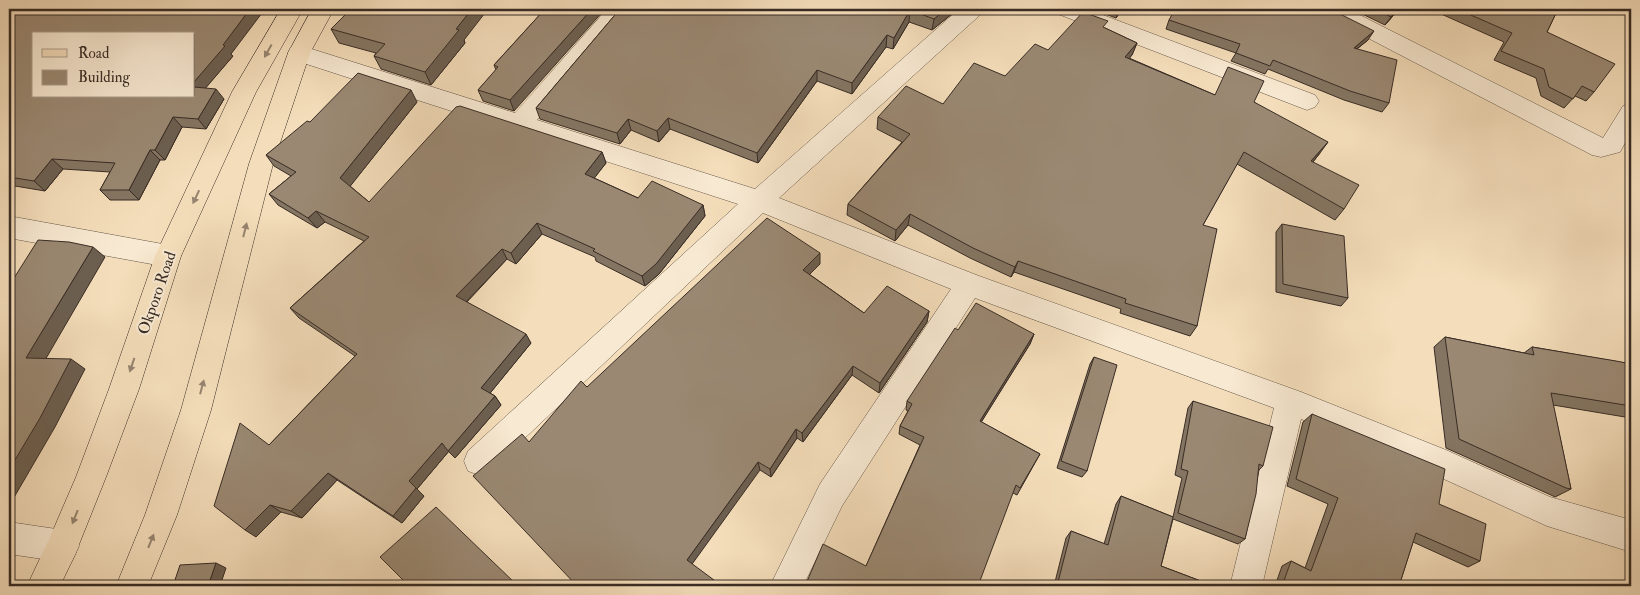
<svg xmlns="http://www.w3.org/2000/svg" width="1640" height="595" font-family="'IM FELL Double Pica',serif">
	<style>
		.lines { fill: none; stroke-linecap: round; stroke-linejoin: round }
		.minor-casing { stroke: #67584a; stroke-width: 1 }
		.major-casing { stroke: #382c25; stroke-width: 1 }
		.minor { fill: #f8e9d2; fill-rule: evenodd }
		.major { fill: #f4ddba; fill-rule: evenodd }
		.wall { fill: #847562; stroke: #382c25 }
		.shaded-wall { fill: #6c5f50; stroke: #382c25 }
		.building { fill: #9a8872; stroke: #382c25 }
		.oneway { fill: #968470 }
		.labels { text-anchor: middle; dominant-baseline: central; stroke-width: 4; stroke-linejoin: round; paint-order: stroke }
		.street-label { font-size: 16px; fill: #382c25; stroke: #f8e9d2 }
	</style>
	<rect width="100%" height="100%" fill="#f4ddba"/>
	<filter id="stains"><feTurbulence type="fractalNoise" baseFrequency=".004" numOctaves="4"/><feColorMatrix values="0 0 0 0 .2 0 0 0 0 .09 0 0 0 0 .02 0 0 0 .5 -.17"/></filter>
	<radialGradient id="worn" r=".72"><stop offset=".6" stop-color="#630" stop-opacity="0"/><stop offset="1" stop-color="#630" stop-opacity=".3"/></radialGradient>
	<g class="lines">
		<defs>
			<g id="minor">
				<path d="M 607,9 L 630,9 L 537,120 L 755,189 L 959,9 L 984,9 L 981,14 L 779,198 L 979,276 L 1301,392 L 1446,450 L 1550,497 L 1631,520 L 1631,552 L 1547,526 L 1424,470 L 1301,419 L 1262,586 L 1230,586 L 1274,408 L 975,298 L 842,506 L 803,586 L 770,586 L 820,484 L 951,289 L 763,213 L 490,471 L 479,475 L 468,471 L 464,461 L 468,451 L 738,204 L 291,59 L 288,53 L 291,47 L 299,45 L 515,113 Z"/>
				<path d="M 1055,9 L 1087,9 L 1315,95 L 1319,101 L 1315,107 L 1307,110 L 1299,107 L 1058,14 Z"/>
				<path d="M 1319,9 L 1348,9 L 1603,138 L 1623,106 L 1631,103 L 1631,132 L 1620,152 L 1601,157 L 1592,155 L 1322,14 Z"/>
				<path d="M 9,216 L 168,245 L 177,248 L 181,256 L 177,264 L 168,267 L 9,238 Z"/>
				<path d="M 9,522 L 63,530 L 74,535 L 79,546 L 74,557 L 63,562 L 9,554 Z"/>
			</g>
			<g id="major">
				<path d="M 281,9 L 303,9 L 256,92 L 181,256 L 139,389 L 106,477 L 74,557 L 60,586 L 27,586 L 51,535 L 76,477 L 109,389 L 155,256 L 232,92 Z"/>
				<path d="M 312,9 L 334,9 L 310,53 L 273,164 L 211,410 L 177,515 L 148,586 L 116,586 L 145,515 L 181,410 L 249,164 L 288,53 Z"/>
			</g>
		</defs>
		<use href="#minor" class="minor-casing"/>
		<use href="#major" class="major-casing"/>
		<use href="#minor" class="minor"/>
		<use href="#major" class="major"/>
	</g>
	<g class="wall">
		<path d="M 9,9 L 231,54 L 233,56 L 205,88 L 224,99 L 206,129 L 182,127 L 165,160 L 160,160 L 139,200 L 110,200 L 100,190 L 110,172 L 63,169 L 45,191 L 9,185 Z"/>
		<path d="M 545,9 L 514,111 L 483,101 L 478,90 L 496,70 L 494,65 Z"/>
		<path d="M 620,9 L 958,9 L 932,30 L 909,22 L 893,49 L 886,47 L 852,94 L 817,81 L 758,163 L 670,129 L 659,142 L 631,130 L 620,144 L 540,119 L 536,108 Z"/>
		<path d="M 1092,9 L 1122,9 L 1116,18 Z"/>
		<path d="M 1352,9 L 1399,9 L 1385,25 Z"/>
		<path d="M 1430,9 L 1558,9 L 1547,32 L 1594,92 L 1586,101 L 1575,96 L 1564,108 L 1541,96 L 1536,78 L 1494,60 L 1504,42 Z"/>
		<path d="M 1169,20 L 1368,40 L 1357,49 L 1389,103 L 1382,112 L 1344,100 L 1268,69 L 1265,74 L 1231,61 L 1236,53 L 1166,29 Z"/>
		<path d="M 1105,28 L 1137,43 L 1132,55 L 1129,58 L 1215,95 L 1254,102 L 1320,153 L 1313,162 L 1344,209 L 1335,220 L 1237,164 L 1203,225 L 1197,326 L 1190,336 L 1120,313 L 1121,309 L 1014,272 L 1011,277 L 970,258 L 908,225 L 895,241 L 847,215 L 848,204 L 902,142 L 877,129 L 878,117 L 943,104 L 1005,76 L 1048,50 Z"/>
		<path d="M 331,29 L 464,40 L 465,43 L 431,85 L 381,69 L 374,56 L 376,53 L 339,43 Z"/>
		<path d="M 417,102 L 350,186 L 369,202 L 602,152 L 606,163 L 594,178 L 638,198 L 703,205 L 705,216 L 659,274 L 645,286 L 596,261 L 595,257 L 542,234 L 516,264 L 507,259 L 467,302 L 531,343 L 490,393 L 495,396 L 501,405 L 455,458 L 449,451 L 417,489 L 424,496 L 402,523 L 337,480 L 302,518 L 281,512 L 256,537 L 269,445 L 355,356 L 299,318 L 290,308 L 364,241 L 325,222 L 317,228 L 278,205 L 269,194 L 291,176 L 274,166 L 266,155 L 310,122 Z"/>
		<path d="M 1282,224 L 1348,298 L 1341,306 L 1276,292 L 1276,232 Z"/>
		<path d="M 820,264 L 809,274 L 864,313 L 929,311 L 927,322 L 879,393 L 852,375 L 803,442 L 797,438 L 771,477 L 760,470 L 529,442 L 587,387 Z"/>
		<path d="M 1034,334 L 1030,344 L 981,422 L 1040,454 L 1017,495 L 1013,493 L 866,566 L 920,445 L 899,434 L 900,426 L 908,411 L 906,410 L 907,401 Z"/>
		<path d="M 1445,337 L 1524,353 L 1532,347 L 1631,364 L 1631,418 L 1553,405 L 1571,489 L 1555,497 L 1551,495 L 1446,448 L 1434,347 Z"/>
		<path d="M 1094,357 L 1087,471 L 1082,477 L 1057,468 L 1090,364 Z"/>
		<path d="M 1193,401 L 1263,466 L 1259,470 L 1245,539 L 1238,544 L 1173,519 L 1161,566 L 1214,586 L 1054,586 L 1066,538 L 1071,531 L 1104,544 L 1116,504 L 1121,496 L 1173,517 L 1182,478 L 1175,475 L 1188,408 Z"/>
		<path d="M 1312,414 L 1439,504 L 1480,561 L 1468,567 L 1413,542 L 1399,586 L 1275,586 L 1282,566 L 1291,561 L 1305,568 L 1328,504 L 1287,486 L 1303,422 Z"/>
	</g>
	<g class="shaded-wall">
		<path d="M 250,9 L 265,9 L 231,54 L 233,56 L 198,97 L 194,92 L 194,82 Z"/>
		<path d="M 472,9 L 488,9 L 464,40 L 465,43 L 431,85 L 425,72 L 456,29 Z"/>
		<path d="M 592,9 L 605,9 L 514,111 L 510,100 Z"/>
		<path d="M 946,9 L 958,9 L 932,30 L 934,19 Z"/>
		<path d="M 1119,9 L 1122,9 L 1116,18 Z"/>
		<path d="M 1397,9 L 1399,9 L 1385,25 Z"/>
		<path d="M 910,10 L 909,22 L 893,49 L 894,38 Z"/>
		<path d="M 1374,31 L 1368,40 L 1348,56 L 1354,48 Z"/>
		<path d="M 887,35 L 886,47 L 852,94 L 852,83 Z"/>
		<path d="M 1137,43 L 1132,55 L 1121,69 L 1125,57 Z"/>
		<path d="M 817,70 L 817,81 L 758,163 L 757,153 Z"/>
		<path d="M 216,89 L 224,99 L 206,129 L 198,119 Z"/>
		<path d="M 411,90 L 417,102 L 348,189 L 340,178 Z"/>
		<path d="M 173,117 L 182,127 L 165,160 L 155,150 Z"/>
		<path d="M 668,118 L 670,129 L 659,142 L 657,131 Z"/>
		<path d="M 628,119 L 631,130 L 620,144 L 617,133 Z"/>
		<path d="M 1328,142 L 1320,153 L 1304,173 L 1311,161 Z"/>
		<path d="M 150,150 L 160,160 L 139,200 L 129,190 Z"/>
		<path d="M 602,152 L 606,163 L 589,185 L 585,174 Z"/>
		<path d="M 52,159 L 63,169 L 45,191 L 34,181 Z"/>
		<path d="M 703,205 L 705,216 L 659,274 L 645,286 L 642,276 Z"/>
		<path d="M 316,211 L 325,222 L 317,228 L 308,218 Z"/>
		<path d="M 910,214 L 908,225 L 895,241 L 896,230 Z"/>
		<path d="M 537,223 L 542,234 L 516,264 L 511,253 Z"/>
		<path d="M 93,247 L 105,257 L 41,367 L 26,358 Z"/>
		<path d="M 502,249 L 507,259 L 462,306 L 456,296 Z"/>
		<path d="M 820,253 L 820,264 L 803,281 L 803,270 Z"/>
		<path d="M 1018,261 L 1014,272 L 1011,277 L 1015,267 Z"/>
		<path d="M 929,311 L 927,322 L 879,393 L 880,383 Z"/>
		<path d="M 526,334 L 531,343 L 487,397 L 481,388 Z"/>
		<path d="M 1034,334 L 1030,344 L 977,429 L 980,421 Z"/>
		<path d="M 71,359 L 85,369 L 55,427 L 9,506 L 9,470 Z"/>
		<path d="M 853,366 L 852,375 L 803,442 L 802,433 Z"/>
		<path d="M 495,396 L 501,405 L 455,458 L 448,451 Z"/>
		<path d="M 796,429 L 797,438 L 771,477 L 770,469 Z"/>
		<path d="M 442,443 L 449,451 L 417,489 L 409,481 Z"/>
		<path d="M 758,462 L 760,470 L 690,567 L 687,560 Z"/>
		<path d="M 328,473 L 337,480 L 302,518 L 291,511 Z"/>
		<path d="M 416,488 L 424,496 L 402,523 L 393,516 Z"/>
		<path d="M 270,505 L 281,512 L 256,537 L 245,530 Z"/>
		<path d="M 216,563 L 226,568 L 220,586 L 208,586 Z"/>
	</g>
	<g class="building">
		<path d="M 9,9 L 250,9 L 223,45 L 225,46 L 194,82 L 194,34 L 34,34 L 34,96 L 194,96 L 194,87 L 216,89 L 198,119 L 173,117 L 155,150 L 150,150 L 129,190 L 100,190 L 115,163 L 52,159 L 34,181 L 9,177 Z"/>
		<path d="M 351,9 L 472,9 L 456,29 L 459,30 L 425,72 L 374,56 L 385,44 L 331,29 Z"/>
		<path d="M 545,9 L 592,9 L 510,100 L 478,90 L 498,67 L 494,65 Z"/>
		<path d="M 620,9 L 946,9 L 934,19 L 910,10 L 894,38 L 887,35 L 852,83 L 817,70 L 757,153 L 668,118 L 657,131 L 628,119 L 617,133 L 536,108 Z"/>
		<path d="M 1175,9 L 1330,9 L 1374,31 L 1354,48 L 1397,60 L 1389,103 L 1350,91 L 1273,60 L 1270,66 L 1236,53 L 1240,44 L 1169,20 Z"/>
		<path d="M 1375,9 L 1397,9 L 1391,17 Z"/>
		<path d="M 1457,9 L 1558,9 L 1547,32 L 1615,64 L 1594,92 L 1582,86 L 1573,99 L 1549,87 L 1544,69 L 1501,51 L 1512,33 Z"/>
		<path d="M 1083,12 L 1108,21 L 1103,27 L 1137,43 L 1125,57 L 1215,95 L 1228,67 L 1264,81 L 1254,102 L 1328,142 L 1311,161 L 1359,185 L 1344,209 L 1244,152 L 1203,225 L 1217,229 L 1197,326 L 1125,303 L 1126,299 L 1018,261 L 1015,267 L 973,248 L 910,214 L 896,230 L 848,204 L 910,134 L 878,117 L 906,86 L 943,104 L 974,63 L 1005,76 L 1035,44 L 1048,50 Z"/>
		<path d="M 358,73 L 411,90 L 340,178 L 369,202 L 456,107 L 460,106 L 602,152 L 585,174 L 638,198 L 652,181 L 703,205 L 656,264 L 642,276 L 593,251 L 595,249 L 537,223 L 511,253 L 502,249 L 456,296 L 526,334 L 481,388 L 495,396 L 448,451 L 442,443 L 409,481 L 416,488 L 393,516 L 328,473 L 291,511 L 270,505 L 245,530 L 214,506 L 240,423 L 269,445 L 357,354 L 290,308 L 369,237 L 316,211 L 308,218 L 269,194 L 296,172 L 266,155 L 307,121 L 310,122 Z"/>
		<path d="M 767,218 L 820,253 L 803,270 L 864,313 L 887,286 L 929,311 L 880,383 L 853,366 L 802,433 L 796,429 L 770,469 L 758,462 L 687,560 L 722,586 L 577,586 L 473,476 L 522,434 L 529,442 L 581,381 L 587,387 Z"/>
		<path d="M 1282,224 L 1344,236 L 1348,298 L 1283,284 Z"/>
		<path d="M 38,240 L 69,242 L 93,247 L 26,358 L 71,359 L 40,418 L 9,470 L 9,286 Z"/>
		<path d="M 976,303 L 1034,334 L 980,421 L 1040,454 L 1020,488 L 1016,485 L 978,586 L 805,586 L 823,544 L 866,566 L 924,437 L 900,426 L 912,404 L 907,401 L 955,328 L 958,330 Z"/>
		<path d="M 1445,337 L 1534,355 L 1532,347 L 1616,361 L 1631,364 L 1631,406 L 1551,393 L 1571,489 L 1566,488 L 1459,439 Z"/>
		<path d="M 1094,357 L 1117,365 L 1087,471 L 1061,461 Z"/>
		<path d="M 1193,401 L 1273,427 L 1263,466 L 1259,464 L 1256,494 L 1245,539 L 1178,513 L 1188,471 L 1181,469 Z"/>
		<path d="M 1312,414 L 1445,469 L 1439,504 L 1486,524 L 1480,561 L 1416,533 L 1399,586 L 1282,586 L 1291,561 L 1311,571 L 1338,498 L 1296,479 Z"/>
		<path d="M 1121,496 L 1173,517 L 1161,566 L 1214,586 L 1057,586 L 1071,531 L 1108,545 Z"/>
		<path d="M 436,507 L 518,586 L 409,586 L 380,557 Z"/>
		<path d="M 216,563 L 208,586 L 173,586 L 180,565 Z"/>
	</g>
	<defs><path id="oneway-solid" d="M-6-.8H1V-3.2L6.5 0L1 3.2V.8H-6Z" transform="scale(1.25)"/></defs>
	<g class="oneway">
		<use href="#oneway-solid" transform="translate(268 51) rotate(119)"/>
		<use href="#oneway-solid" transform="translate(196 197) rotate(115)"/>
		<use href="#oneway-solid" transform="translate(245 230) rotate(-76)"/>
		<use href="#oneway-solid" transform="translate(132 365) rotate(109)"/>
		<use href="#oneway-solid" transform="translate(202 387) rotate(-75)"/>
		<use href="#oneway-solid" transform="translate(75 517) rotate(112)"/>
		<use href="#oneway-solid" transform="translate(151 541) rotate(-68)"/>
	</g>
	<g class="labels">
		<g class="street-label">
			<text transform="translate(157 293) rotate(-71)">Okporo Road</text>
		</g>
	</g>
	<rect width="1640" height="595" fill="none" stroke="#f4ddba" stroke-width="30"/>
	<rect x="10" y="10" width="1620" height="575" fill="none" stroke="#382c25" stroke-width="2.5"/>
	<rect x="15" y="15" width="1610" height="565" fill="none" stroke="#382c25"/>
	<rect x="32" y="32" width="162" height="65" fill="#f8e9d2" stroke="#ab9d8d"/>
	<rect x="42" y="49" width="25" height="8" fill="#f4ddba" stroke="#ab9d8d"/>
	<text x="78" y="58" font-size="15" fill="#382c25">Road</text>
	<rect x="42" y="70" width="25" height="15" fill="#9a8872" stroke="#ab9d8d"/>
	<text x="78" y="82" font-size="15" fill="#382c25">Building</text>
	<rect width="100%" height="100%" filter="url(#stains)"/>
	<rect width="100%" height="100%" fill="url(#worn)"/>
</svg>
